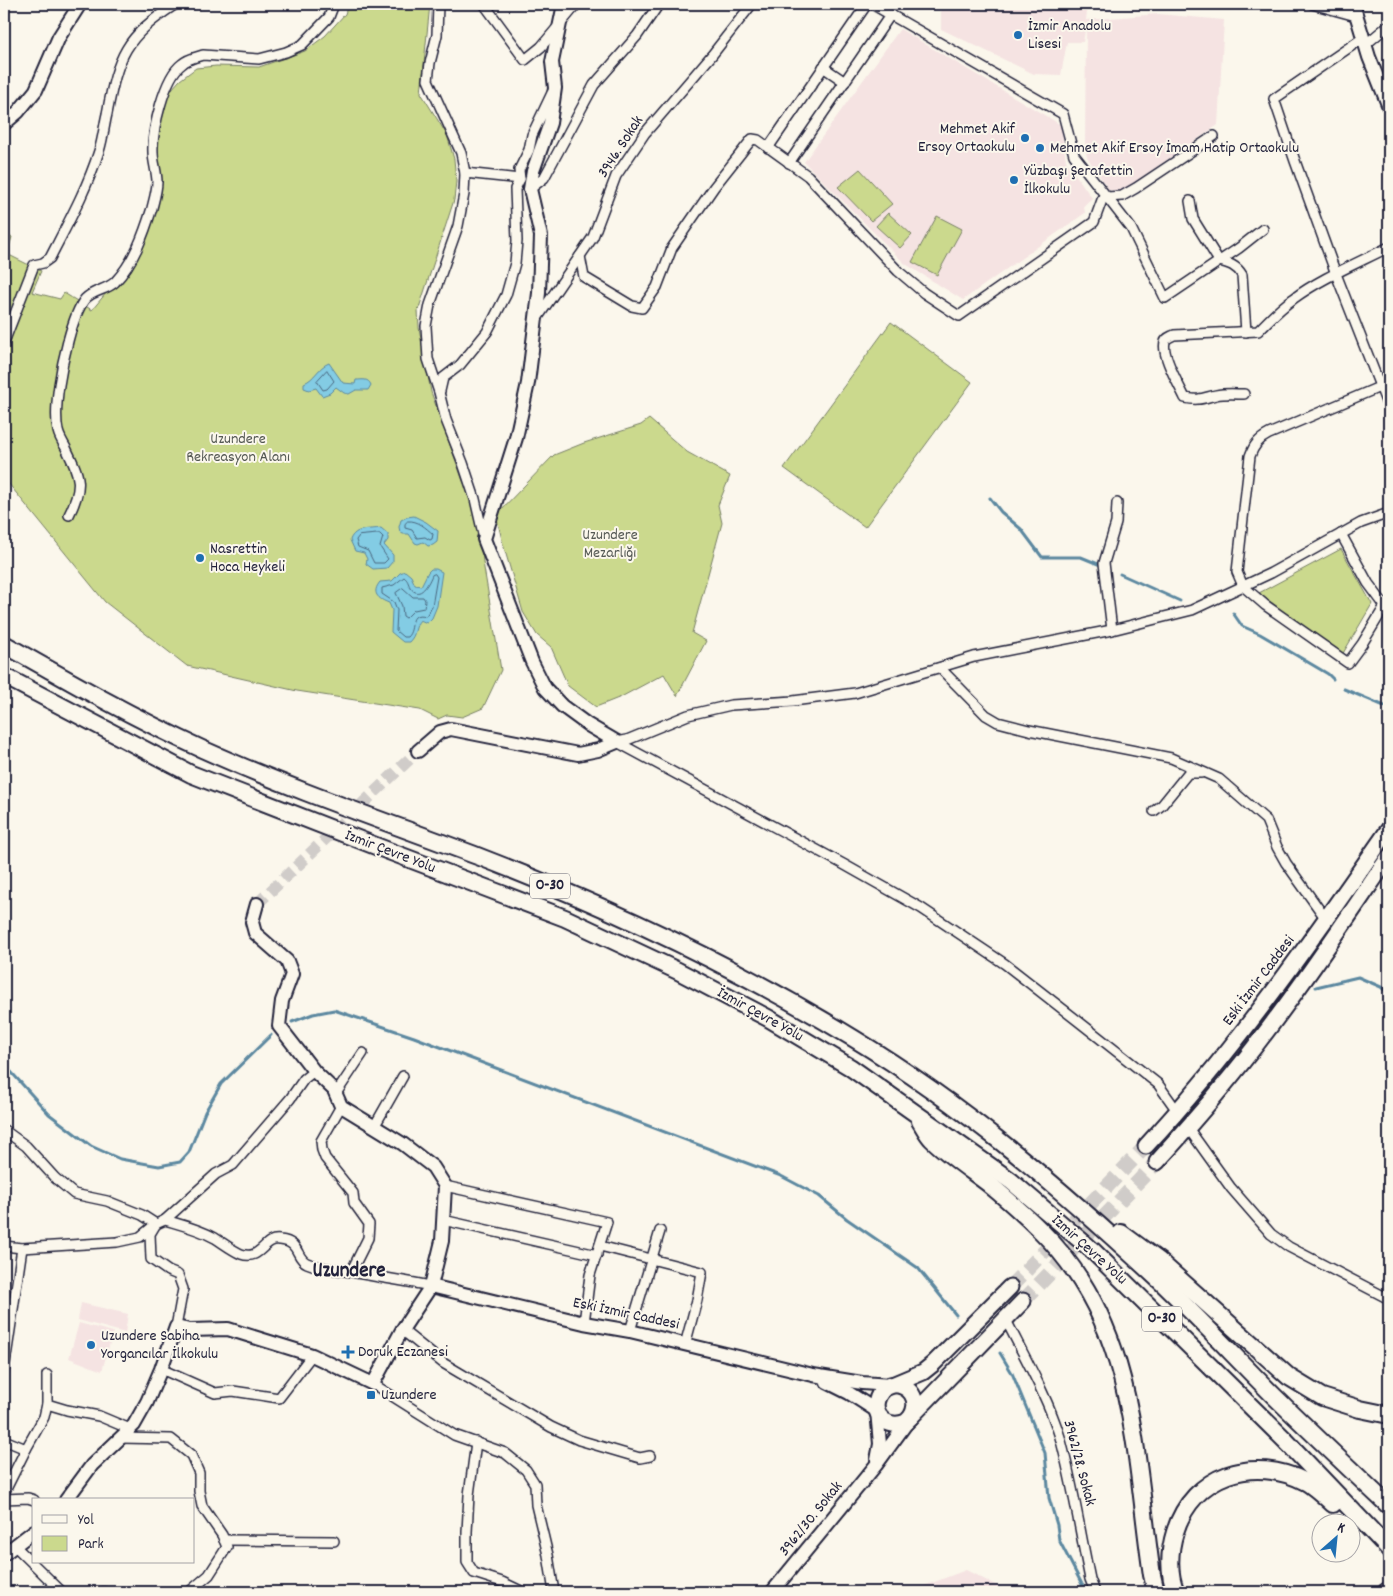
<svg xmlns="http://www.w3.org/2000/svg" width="1393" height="1596" font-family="Dekko,sans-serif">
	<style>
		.built { fill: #f5e3e2 }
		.green { fill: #cbd98d; stroke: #767e64 }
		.water { fill: #83cce4; stroke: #5c88a0 }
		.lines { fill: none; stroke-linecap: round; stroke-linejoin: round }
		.shore { stroke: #49667f; stroke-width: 1 }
		.stream { stroke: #5c88a0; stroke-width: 3 }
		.secondary-tunnel { stroke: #d0ccc9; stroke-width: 12; stroke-dasharray: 12 6; stroke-linecap: butt }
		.primary-tunnel { stroke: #d0ccc9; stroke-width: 15; stroke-dasharray: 15 8; stroke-linecap: butt }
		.street-casing { stroke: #22223b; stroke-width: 12 }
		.secondary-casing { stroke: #22223b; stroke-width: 16 }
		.primary-casing { stroke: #22223b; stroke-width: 19 }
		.highway-casing { stroke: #22223b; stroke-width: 20 }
		.street { stroke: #fbf7ec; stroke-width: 9 }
		.secondary { stroke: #fbf7ec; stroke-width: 12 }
		.primary { stroke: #fbf7ec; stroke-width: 15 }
		.highway { stroke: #fbf7ec; stroke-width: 16 }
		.poi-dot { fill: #1f6fb2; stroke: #fbf7ec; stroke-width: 2 }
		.labels { text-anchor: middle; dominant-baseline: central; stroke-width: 4; stroke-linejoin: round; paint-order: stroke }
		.shield { fill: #fbf7ec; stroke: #636270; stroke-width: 1 }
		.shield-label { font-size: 15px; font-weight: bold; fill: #22223b }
		.poi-label { font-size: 16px; fill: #22223b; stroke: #fbf7ec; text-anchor: start }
		.street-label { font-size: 16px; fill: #22223b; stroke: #fbf7ec }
		.park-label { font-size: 16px; fill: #555954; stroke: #fbf7ec }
		.district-label { font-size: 21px; font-weight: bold; fill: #22223b; stroke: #fbf7ec }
	</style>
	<rect width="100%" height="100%" fill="#fbf7ec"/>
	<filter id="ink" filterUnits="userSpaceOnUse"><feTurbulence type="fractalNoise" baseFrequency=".02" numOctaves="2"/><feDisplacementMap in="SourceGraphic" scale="10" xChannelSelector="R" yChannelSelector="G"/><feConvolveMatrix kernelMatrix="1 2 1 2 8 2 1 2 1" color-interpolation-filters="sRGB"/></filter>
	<g filter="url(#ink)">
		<g class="built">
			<path d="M 941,4 L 1088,4 L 1086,20 L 1158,14 L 1224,20 L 1218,125 L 1120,192 L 1109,190 L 1087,157 L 1085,147 L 1086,26 L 1083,42 L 1067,42 L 1061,75 L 1034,74 L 941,29 Z"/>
			<path d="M 900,29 L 1061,125 L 1066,161 L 1092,198 L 1084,206 L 1085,213 L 963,300 L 904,263 L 804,162 Z"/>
			<path d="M 81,1303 L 128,1314 L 125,1333 L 78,1320 Z"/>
			<path d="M 79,1323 L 113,1332 L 102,1371 L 69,1358 Z"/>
			<path d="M 966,1570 L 1009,1592 L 908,1592 Z"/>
		</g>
		<g class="green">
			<path d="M 348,4 L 430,4 L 421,93 L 447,135 L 454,159 L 456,181 L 454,200 L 418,311 L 419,328 L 431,392 L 463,481 L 478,511 L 483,562 L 501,670 L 483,708 L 462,717 L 447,715 L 438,719 L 420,710 L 297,691 L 187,666 L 105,602 L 4,478 L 4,234 L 12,237 L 7,254 L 41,271 L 32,292 L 60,299 L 64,293 L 92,310 L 136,257 L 157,182 L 152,151 L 160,102 L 180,80 L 196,68 L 216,66 L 259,67 L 305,51 L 325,36 L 345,14 Z"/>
			<path d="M 860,169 L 892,204 L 871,221 L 838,187 Z"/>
			<path d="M 888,213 L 912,235 L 900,248 L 876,226 Z"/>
			<path d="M 937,216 L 962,229 L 937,275 L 912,262 Z"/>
			<path d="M 891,322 L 972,382 L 865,527 L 784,468 Z"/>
			<path d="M 649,419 L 687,452 L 730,476 L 718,505 L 722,523 L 692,633 L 706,641 L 677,696 L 664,674 L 621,697 L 596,707 L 568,686 L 551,647 L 537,635 L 523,612 L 503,544 L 496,515 L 554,455 L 584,443 L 641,425 Z"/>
			<path d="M 1341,549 L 1372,604 L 1342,655 L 1259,593 Z"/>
		</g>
		<g class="water">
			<path d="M 329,363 L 343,383 L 355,384 L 356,380 C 363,380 368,378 371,385 L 368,390 L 356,390 L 349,394 L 344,393 L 336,387 L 330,393 L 322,396 L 316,388 L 309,390 L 304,388 L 304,383 C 315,379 318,367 329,363 Z"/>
			<path d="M 414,516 L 426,522 L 438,531 L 437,542 L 433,545 L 428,546 L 423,542 L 418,544 L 415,543 L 409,534 L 403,534 L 400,532 L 399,527 L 401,520 L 407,517 Z"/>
			<path d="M 381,528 L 388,534 L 388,540 L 384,545 L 393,555 L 393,561 L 387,568 L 373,569 L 366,564 L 367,559 L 364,553 L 355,551 L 350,540 C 355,527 369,530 381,528 Z"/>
			<path d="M 431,569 L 436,569 L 442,572 L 437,606 L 432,618 L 427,623 L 420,620 C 414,627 417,634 409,642 L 403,642 L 391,632 L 392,610 L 389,603 C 378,599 371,593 380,582 L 392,581 L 400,573 L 405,571 L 411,576 L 415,585 L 421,586 L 428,572 Z"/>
		</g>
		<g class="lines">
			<g class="shore">
				<path d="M 327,370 L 334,381 L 327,389 L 323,390 L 317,381 Z"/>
				<path d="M 408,521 C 418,520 426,528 433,534 L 432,539 L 430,540 L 425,537 L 417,538 L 412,530 L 405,528 L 405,524 Z"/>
				<path d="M 380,534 L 383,537 L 380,547 L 388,559 L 384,563 L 374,563 L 368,551 L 358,547 L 356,540 L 359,536 Z"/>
				<path d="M 435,574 L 437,577 L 432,606 L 426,616 C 407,611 416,629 407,637 L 403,637 L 396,631 L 397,610 L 394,602 L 382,594 L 382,588 L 394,585 L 404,577 C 408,580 408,583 410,587 C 420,602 429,582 432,575 Z"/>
				<path d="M 403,588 L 413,597 L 423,597 L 425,600 L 424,608 L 414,610 L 406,618 L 403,616 L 402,606 L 396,593 Z"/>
			</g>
			<g class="stream">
				<path d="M 990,498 L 1001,512 L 1021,529 L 1042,557 L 1081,557 L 1103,566"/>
				<path d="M 1120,574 L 1180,601"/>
				<path d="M 1233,613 L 1242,626 L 1260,634 L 1328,674 L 1333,679"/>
				<path d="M 1344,689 L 1389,708"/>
				<path d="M 1316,987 L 1358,977 L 1381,987 L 1389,994"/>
				<path d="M 292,1022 L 313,1014 L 334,1010 L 414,1037 L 781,1176 L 819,1196 L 847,1219 L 918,1268 L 956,1315"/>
				<path d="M 4,1064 L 49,1114 L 91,1146 L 120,1159 L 159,1166 L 180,1162 L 189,1152 L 205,1112 L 221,1084 L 271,1035"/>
				<path d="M 1000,1353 L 1012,1373 L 1045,1453 L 1049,1498 L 1057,1525 L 1059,1540 L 1086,1592"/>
			</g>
			<path class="secondary-tunnel" d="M 257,904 L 418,751"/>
			<g class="primary-tunnel">
				<path d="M 1010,1287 L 1146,1146"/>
				<path d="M 1023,1301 L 1157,1162"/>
			</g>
			<defs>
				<g id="street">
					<path d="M 438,4 L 437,35 L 430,63 L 428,80 L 461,153 L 465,173 L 464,194 L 458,226 L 430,305 L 426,326 L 428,359 L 439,392 L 446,420 L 463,463 L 475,499 L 484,538"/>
					<path d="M 484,4 L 525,60 L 541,47 L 577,4"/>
					<path d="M 872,4 L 1063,114 L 1074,155 L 1131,228 L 1165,298 L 1239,248 L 1263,229"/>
					<path d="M 1312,4 L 1356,16"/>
					<path d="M 1363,38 L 1274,99 L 1295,161 L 1336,274 L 1389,409"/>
					<path d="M 1365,45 L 1389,25"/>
					<path d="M 823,67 L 845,82"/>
					<path d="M 768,148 L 867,4"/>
					<path d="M 789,163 L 891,14"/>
					<path d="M 465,173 L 520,179"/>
					<path d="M 530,189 L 544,178 L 594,85 L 637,36 L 659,4"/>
					<path d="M 1190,201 L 1193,219 L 1219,261 C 1229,263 1237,266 1242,275 L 1246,332"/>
					<path d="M 580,256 L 584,277 L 632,306 L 642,308 L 657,287 L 672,248 L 714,187 L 752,139 L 758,140 L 808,176 L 898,271 L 924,293 L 959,316 L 1094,222 L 1102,200 L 1107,197 L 1122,196 L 1136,188 L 1214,136"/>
					<path d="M 538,317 L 593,237 L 616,176 L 645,133 L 712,55 L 752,4"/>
					<path d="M 4,342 L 34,265 L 43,263 L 50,258 C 68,223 87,189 99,151 C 103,139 104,126 107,114 C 118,55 125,37 176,4"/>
					<path d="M 1389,383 L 1269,434 C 1259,439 1254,445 1250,456 L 1237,572 L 1243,586 L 1265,605 L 1348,663 L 1362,644 L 1385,606 L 1389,603"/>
					<path d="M 440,391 L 443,378 L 460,365 L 487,332 L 506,295 L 515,263 L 517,241 L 515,189 L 520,179 L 519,170 L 529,150 L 532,135 L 552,93"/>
					<path d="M 1244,394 C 1235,394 1225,393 1216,395 C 1203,398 1199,401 1185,398 C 1179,385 1161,355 1165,342 C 1166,338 1170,337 1174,335 L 1258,331 C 1269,320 1280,308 1293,299 C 1321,278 1358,263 1389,247"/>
					<path d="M 69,515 C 84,485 80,477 66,448 C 63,443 59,436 58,431 C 55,417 57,399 59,385 C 62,364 72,315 85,299 C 93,290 107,290 115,282 C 134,262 144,234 152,208 C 154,200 157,190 157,182 C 157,172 153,162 153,152 C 152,131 164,77 182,64 C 187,59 196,57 203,55 L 259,59 L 286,52 L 302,45 L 329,17 L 334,4"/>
					<path d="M 1341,534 L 1368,583 L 1385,606"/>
					<path d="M 1112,630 L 1104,563 L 1116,523 L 1117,503"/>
					<path d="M 940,668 L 986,715 L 998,722 L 1029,730 L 1171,758 L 1219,779 L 1266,820 L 1277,847 L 1286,863 L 1326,919"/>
					<path d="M 617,742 L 627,740 L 688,715 L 731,705 L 793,701 L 855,693 L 974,657 L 1112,630 L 1192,610 L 1271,573 L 1361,523 L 1389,513"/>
					<path d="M 617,742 L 843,864 L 921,908 L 1005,964 L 1078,1021 L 1158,1084 L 1178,1112"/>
					<path d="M 1154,811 L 1162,805 L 1188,773 L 1201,773"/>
					<path d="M 335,1095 L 363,1053"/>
					<path d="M 341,1106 L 321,1141 L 322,1150 L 325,1158 L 353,1193 L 354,1203 L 369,1224 L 368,1238 L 351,1272"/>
					<path d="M 374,1127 L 403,1076"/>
					<path d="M 1188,1128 L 1231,1188 L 1271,1234 L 1289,1247 L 1389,1299"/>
					<path d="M 4,1130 L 26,1146 L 55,1178 L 74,1194 L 107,1201 L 142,1215 L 156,1224 L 150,1234 L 151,1259 L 168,1271 L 178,1275 L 183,1289 L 176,1327"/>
					<path d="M 445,1186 L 607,1222 L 590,1275 L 584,1323"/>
					<path d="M 165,1220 L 216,1174 L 233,1165 L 290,1099 L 304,1079 L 314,1071"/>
					<path d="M 443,1220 L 597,1255"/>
					<path d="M 4,1246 L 22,1248 L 117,1242 L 140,1237 L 156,1224 L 165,1220 C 182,1225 199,1229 215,1238 C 223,1243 232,1250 241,1254 C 262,1261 263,1237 280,1240 C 301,1242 295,1258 307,1263 C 321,1269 338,1270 352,1272 C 378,1277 405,1281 431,1286"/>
					<path d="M 600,1246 L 702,1272 L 697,1300 L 685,1345"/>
					<path d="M 1006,1320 C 1024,1356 1048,1398 1060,1437 C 1073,1484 1080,1532 1090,1579 L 1095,1592"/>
					<path d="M 402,1330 L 443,1363 L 551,1427 L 579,1440 L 640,1458 L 650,1456"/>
					<path d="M 630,1331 L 660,1231"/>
					<path d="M 161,1369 L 215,1393 L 233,1391 L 279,1398 L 312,1355"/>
					<path d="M 4,1371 L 22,1248"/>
					<path d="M 373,1384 L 454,1435 L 505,1453 L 526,1470 L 535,1484 L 536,1505 L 548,1555 L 554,1592"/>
					<path d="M 47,1404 L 67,1410 L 99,1416 L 130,1429"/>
					<path d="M 120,1438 L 171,1439 L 191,1455 L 199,1473 L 199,1491 L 202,1506 L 222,1535 L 227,1547 L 209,1575 L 189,1592"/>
					<path d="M 4,1440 L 26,1449"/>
					<path d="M 476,1442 L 469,1495 L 467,1532 L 467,1562 L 474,1573 L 502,1582 L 523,1592"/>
					<path d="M 4,1493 L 26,1449 L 44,1417 L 47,1404 L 47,1375"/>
					<path d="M 4,1499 L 28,1498 L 34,1500"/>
					<path d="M 224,1540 L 334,1541"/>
					<path d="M 15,1546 L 62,1592"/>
					<path d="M 103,1592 L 104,1592"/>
				</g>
				<g id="secondary">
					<path d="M 564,4 L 552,62 L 555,88 L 550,123 L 533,171 L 530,189 L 541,236 L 539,293 L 528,383 L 516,438 L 484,539 L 532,662 L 545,688 L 562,706 L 588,725 L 617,742"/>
					<path d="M 1353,4 L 1369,57 L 1389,107"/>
					<path d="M 4,124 L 18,112 L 36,90 L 59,37 L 80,4"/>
					<path d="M 418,751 L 440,732 L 451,729 L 578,754 L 598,750 L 617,742"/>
					<path d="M 431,1286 L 584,1323 L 630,1331 L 813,1375 L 862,1383 L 890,1385"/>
					<path d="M 827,1382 L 849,1393 L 877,1411 L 880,1444 L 877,1460"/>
					<path d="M 66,1500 L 92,1465 L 134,1425 L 147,1402 L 161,1369 L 176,1327 L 190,1330 L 228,1329 L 312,1355 L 373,1384 L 402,1330 L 431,1286 L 442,1241 L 445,1186 L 433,1167 L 403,1144 L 341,1106 L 334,1090 L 314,1071 L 279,1026 L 282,1001 L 292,974 L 287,961 L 255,933 L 252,922 L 257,904"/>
					<path d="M 4,1554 L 34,1531"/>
					<path d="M 772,1592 L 876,1465 L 911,1417"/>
				</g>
				<g id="primary">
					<path d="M 1146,1146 C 1237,1048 1313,938 1389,829"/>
					<path d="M 1157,1162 C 1186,1130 1214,1098 1241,1064 C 1294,998 1341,927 1389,857"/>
					<path d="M 1010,1287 L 933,1364 L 923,1372 L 885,1388 C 865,1405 882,1432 906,1422 L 1023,1301"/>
					<path d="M 890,1385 C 910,1383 921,1400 911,1417"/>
				</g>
				<g id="highway">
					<path d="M 4,644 C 69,681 134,718 202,749 C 293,790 387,822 480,857 C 609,907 735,966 853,1038 C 964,1105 1064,1191 1158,1279 C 1198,1317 1236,1358 1275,1397 C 1313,1434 1351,1470 1389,1506"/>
					<path d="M 4,676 L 191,774 L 386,850 L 565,918 L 678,971 L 768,1018 L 850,1067 L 1011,1181 L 1092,1250 L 1285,1440 L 1389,1549"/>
					<path d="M 920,1121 C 924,1127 927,1134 932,1139 C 947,1154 972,1171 989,1184 C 1007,1199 1025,1215 1042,1232 C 1136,1325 1134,1453 1152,1575 L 1156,1592"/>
					<path d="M 1121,1233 L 1159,1261 L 1289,1377 L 1322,1397 L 1360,1409 L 1389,1415"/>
					<path d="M 1176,1592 C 1168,1574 1169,1551 1175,1532 C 1193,1474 1253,1455 1306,1482 C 1316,1488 1324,1496 1333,1504"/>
					<path d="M 1386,1592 L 1389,1590"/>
				</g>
			</defs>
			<use href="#street" class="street-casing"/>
			<use href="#secondary" class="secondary-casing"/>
			<use href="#primary" class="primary-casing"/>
			<use href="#highway" class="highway-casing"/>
			<use href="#street" class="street"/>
			<use href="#secondary" class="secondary"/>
			<use href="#primary" class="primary"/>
			<use href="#highway" class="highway"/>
		</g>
	</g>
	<g class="poi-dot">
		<circle cx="1018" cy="35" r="5"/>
		<circle cx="1025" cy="138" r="5"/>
		<circle cx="1040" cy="148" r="5"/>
		<circle cx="1014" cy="180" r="5"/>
		<circle cx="200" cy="558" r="5"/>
		<circle cx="91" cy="1345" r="5"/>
		<path d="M345.5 1344.5h5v5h5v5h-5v5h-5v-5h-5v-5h5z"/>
		<rect x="366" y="1390" width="10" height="10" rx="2.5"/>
	</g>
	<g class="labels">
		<g class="shield">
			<rect x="530" y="873.5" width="40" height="25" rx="4"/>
			<rect x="1142" y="1306.5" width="40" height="25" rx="4"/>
		</g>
		<g class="shield-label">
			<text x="550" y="886">O-30</text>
			<text x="1162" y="1319">O-30</text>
		</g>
		<g class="poi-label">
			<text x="1028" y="26">İzmir Anadolu<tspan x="1028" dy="18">Lisesi</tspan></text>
			<text x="1015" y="129" text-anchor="end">Mehmet Akif<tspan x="1015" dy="18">Ersoy Ortaokulu</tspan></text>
			<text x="1050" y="148">Mehmet Akif Ersoy İmam Hatip Ortaokulu</text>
			<text x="1024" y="171">Yüzbaşı Şerafettin<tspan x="1024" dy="18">İlkokulu</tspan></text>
			<text x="210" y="549">Nasrettin<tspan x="210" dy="18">Hoca Heykeli</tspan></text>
			<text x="101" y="1336">Uzundere Sabiha<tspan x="101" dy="18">Yorgancılar İlkokulu</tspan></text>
			<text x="358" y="1352">Doruk Eczanesi</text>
			<text x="381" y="1395">Uzundere</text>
		</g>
		<g class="street-label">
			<text transform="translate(621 147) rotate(-57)">3946. Sokak</text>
			<text transform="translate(390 852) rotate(21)">İzmir Çevre Yolu</text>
			<text transform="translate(1259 981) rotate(-53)">Eski İzmir Caddesi</text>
			<text transform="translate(760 1015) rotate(29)">İzmir Çevre Yolu</text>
			<text transform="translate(1089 1250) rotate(42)">İzmir Çevre Yolu</text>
			<text transform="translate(626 1314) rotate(12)">Eski İzmir Caddesi</text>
			<text transform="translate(1079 1463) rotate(75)">3962/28. Sokak</text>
			<text transform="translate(811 1519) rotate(-51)">3962/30. Sokak</text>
		</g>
		<g class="park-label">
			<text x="238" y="439">Uzundere<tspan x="238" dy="18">Rekreasyon Alanı</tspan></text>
			<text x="610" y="535">Uzundere<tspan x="610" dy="18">Mezarlığı</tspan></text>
		</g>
		<g class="district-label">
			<text x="349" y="1272">Uzundere</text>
		</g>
	</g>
	<rect width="1393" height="1596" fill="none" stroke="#fbf7ec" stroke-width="20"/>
	<rect x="10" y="10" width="1373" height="1576" fill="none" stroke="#22223b" stroke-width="2" filter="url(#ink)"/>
	<rect x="32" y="1498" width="162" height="65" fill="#fbf7ec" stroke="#a4a2a5"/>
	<rect x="42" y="1515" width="25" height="8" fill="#fbf7ec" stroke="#a4a2a5"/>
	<text x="78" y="1524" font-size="15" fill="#22223b">Yol</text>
	<rect x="42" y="1536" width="25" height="15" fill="#cbd98d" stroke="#a4a2a5"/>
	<text x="78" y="1548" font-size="15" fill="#22223b">Park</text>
	<g transform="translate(1336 1538) rotate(27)"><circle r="24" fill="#fbf7ec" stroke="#a4a2a5"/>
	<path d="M0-4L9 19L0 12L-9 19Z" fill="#1f6fb2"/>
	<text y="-8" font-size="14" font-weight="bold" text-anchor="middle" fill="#22223b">K</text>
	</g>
</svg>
